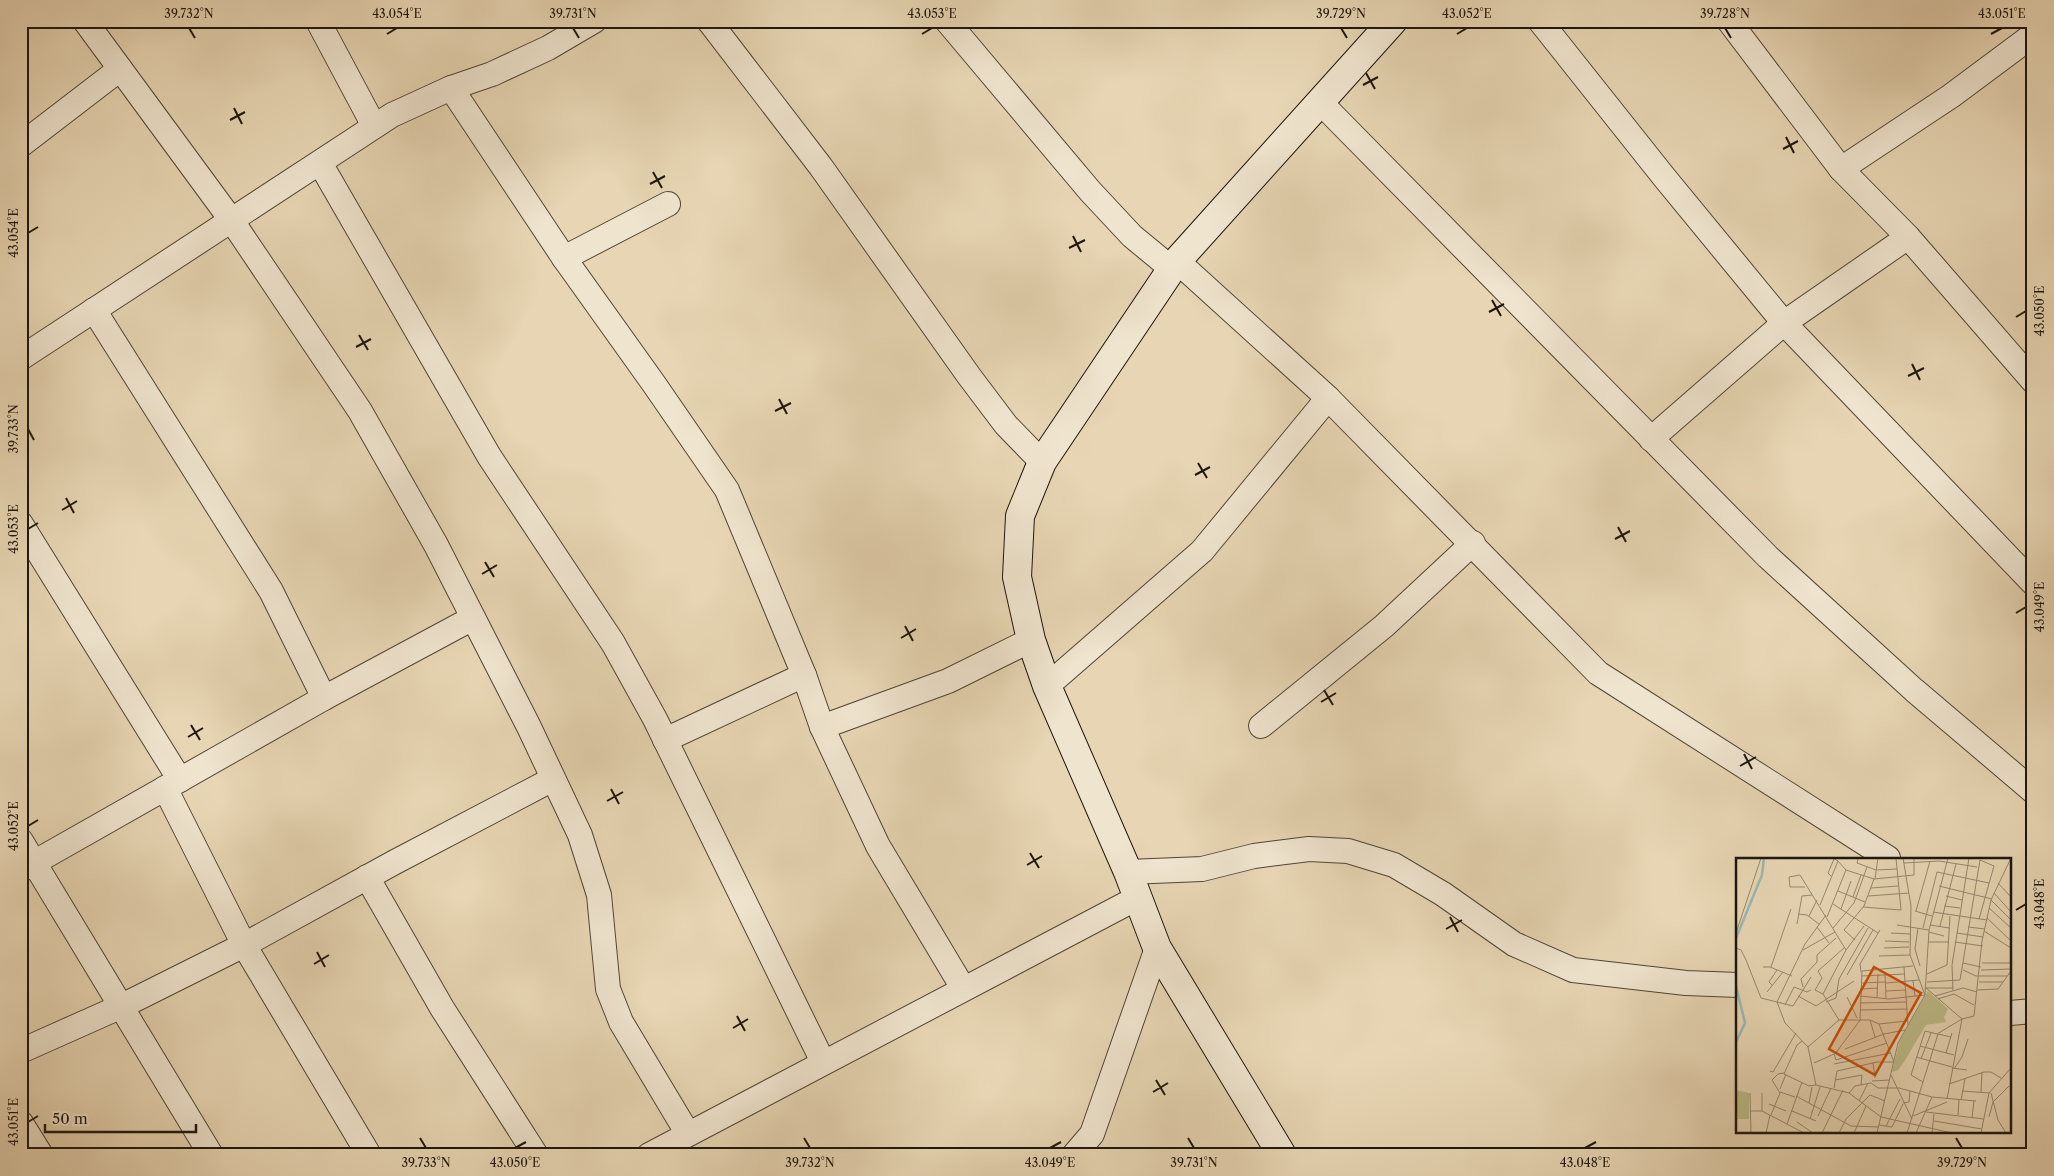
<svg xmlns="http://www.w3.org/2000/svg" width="2054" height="1176" font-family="'Libre Caslon Text',serif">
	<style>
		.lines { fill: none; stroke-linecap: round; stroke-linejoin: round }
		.street-casing { stroke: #504636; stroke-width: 26 }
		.secondary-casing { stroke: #1d160d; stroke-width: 30 }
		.street { stroke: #efe4ce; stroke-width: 24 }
		.secondary { stroke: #efe4ce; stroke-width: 28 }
		.ticks { fill: none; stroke: #1d160d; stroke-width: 2 }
		.inset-river { fill: none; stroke: #98b8b2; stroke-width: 2.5 }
		.inset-road { fill: none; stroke: #968971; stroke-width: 1 }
		.view { fill: #ca4f0c; fill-opacity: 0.15; stroke: #ca4f0c; stroke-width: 2.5 }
		.inset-edge { fill: none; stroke: #1d160d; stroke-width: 2.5 }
		.neatline { fill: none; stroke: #1d160d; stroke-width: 2 }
		.ticks-label { font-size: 12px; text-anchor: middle; fill: #1d160d }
	</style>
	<rect width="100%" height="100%" fill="#e7d5b3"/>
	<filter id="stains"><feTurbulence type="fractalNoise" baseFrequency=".004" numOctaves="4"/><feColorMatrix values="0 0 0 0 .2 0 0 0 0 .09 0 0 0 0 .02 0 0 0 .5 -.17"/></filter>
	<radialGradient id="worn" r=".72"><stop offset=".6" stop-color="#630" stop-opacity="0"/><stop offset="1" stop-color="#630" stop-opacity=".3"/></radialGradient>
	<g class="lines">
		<defs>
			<g id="street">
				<path d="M 85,21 L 232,221 L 360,411 L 436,545 L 529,727 L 580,835 L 599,895 L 608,989 L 621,1022 L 688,1134"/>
				<path d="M 318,21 L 374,126"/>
				<path d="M 709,21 L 821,167 L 969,376 L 1006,425 L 1042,462"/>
				<path d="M 947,21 L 1090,191 L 1132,236 L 1172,269"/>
				<path d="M 1540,21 L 1664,177 L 1784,323 L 2033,583"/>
				<path d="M 1729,21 L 1841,169 L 1908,237 L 2033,381"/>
				<path d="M 451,88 L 564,258 L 654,384 L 727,490 L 804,675 L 822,727 L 878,846 L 963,988"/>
				<path d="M 1321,103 L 1768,557 L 1914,690 L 2033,791"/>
				<path d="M 21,145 L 120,69"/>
				<path d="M 320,163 L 489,456 L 613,643 L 655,719 L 823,1062"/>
				<path d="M 1841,169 L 1951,96 L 2033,35"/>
				<path d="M 564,258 L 668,204"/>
				<path d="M 1177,261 L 1328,398 L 1598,673 L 1888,858"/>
				<path d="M 94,310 L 271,591 L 324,698"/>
				<path d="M 21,358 L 392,115 L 451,88 L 492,74 L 548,48 L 594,21"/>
				<path d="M 1651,439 L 1784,323 L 1908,237"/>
				<path d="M 21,524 L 180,780"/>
				<path d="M 1047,686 L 1202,551 L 1328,398"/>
				<path d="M 1261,726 L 1384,626 L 1473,543"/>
				<path d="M 822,727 L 948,681 L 1031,640"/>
				<path d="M 665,740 L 804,675"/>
				<path d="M 165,788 L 244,945 L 369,1155"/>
				<path d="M 21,841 L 211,1155"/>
				<path d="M 21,870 L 324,698 L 473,618"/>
				<path d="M 1128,872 L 1202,869 L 1254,856 L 1309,849 L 1348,851 L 1394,865 L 1443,894 L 1514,944 L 1573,970 L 1686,983 L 1738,985"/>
				<path d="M 367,877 L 442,1008 L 536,1155"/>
				<path d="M 2010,1013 L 2033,1011"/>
				<path d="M 21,1051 L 122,1006 L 244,945 L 395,862 L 553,779"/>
				<path d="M 21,1123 L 41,1155"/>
				<path d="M 649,1155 L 1139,897"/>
				<path d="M 1074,1155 L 1092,1134 L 1157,948"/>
			</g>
			<path id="secondary" d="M 1282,1155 L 1157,948 L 1128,872 L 1047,686 L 1031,640 L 1017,577 L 1020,516 L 1042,462 L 1177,261 L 1393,21"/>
		</defs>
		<use href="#street" class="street-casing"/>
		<use href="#secondary" class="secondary-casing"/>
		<use href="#street" class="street"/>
		<use href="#secondary" class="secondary"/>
	</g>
	<path class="ticks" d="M 189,28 L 195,38M 573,28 L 579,38M 1341,28 L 1347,38M 1725,28 L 1731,38M 387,34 L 397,28M 922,34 L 932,28M 1457,34 L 1467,28M 1991,34 L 2002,28M 1366,73 L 1375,89M 1363,85 L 1378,77M 234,108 L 242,124M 230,120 L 245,112M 1786,137 L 1794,153M 1783,149 L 1798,141M 653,172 L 662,188M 650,184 L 665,176M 28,233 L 38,227M 1073,236 L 1081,252M 1069,248 L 1085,240M 1492,300 L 1501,316M 1489,312 L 1504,304M 2016,317 L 2026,311M 359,335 L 368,350M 356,347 L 371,339M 1912,364 L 1920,380M 1908,376 L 1924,368M 779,399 L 787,414M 775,411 L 791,403M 28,429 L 34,440M 1198,463 L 1207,478M 1195,475 L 1210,467M 66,498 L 74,513M 62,510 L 77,501M 1618,527 L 1626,542M 28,529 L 38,523M 1615,539 L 1630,531M 485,562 L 494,577M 482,574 L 497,565M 2016,613 L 2026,607M 905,626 L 913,641M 901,638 L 916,629M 1324,690 L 1333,705M 1321,702 L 1336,693M 191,725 L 200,740M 188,737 L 203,728M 1744,754 L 1752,769M 1740,766 L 1756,757M 611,789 L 619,804M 607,801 L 623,792M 28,826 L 38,820M 1030,853 L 1039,868M 1027,865 L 1042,856M 2016,910 L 2026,904M 1450,917 L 1458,932M 1446,929 L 1462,920M 317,952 L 325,967M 314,964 L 329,955M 737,1016 L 745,1031M 733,1028 L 748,1019M 1156,1080 L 1165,1095M 1153,1092 L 1168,1083M 28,1122 L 38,1116M 420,1138 L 426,1148M 804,1138 L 810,1148M 1188,1138 L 1194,1148M 1956,1138 L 1962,1148M 515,1148 L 526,1142M 1050,1148 L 1061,1142M 1585,1148 L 1596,1142"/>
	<g transform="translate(1736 858)">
		<rect width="275" height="275" fill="#e7d5b3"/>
		<path d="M 192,133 L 212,151 L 208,159 L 210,164 L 190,167 L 168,204 L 162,212 L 156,214 L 164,182 ZM 0,232 L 13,235 L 13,261 L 0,261 Z" fill="#bdbb88"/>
		<path class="inset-river" d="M 0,80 L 26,17 L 28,0M 0,128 L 9,165 L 0,184"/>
		<path class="inset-road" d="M 122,1 L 121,5 L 140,12 L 161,11M 168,5 L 203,3 L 241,9M 110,12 L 138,21M 95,18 L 92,15 L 98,1M 139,21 L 142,0M 262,25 L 275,39M 203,28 L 256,41M 69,29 L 54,29 L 53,19 L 64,17 L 110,92M 135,30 L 162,28M 102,33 L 129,44M 258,35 L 275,54M 132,38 L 173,35M 210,38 L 226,42M 117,39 L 125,17M 255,42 L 275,62M 97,46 L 142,75M 84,47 L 102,3 L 97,0M 208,48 L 224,50M 127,49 L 165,52 L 160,0M 253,50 L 275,70M 105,51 L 115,23M 179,53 L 196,58M 180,53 L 194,3M 197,54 L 251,62M 62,56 L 71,57 L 83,66M 73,58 L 81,42M 91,59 L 110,12 L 102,3M 251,60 L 275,83M 61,66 L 66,38 L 76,37M 161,67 L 193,72M 194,67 L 213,70M 204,68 L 220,6M 81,69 L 93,85M 232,69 L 249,71M 97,70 L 118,45 L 131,9M 182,70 L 179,91 L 184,108M 187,70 L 201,14 L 253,25M 248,73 L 275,90M 193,74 L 208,78M 0,75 L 25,0M 155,75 L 174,76M 221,75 L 247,79M 119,82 L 108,72 L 128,48 L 138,21 L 178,17 L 178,0M 149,83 L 173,84M 192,84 L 213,84M 219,84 L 247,88M 0,90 L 5,92 L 10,102 L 25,140 L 41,144 L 49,165 L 72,189 L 80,227 L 113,235 L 145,259 L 216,275M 148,90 L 173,89M 67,92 L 99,74M 143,98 L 174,97M 227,105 L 245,109M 246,105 L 275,105M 27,109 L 34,109 L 56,118M 35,109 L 55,51M 168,109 L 172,167M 227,112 L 240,118 L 271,118M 245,112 L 275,111M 125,114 L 124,106 L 144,72M 149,115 L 150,140M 191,116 L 211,107 L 214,58M 111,117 L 137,72M 125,118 L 169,116M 75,119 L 57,148 L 41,144 L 69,86 L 90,57M 177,123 L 179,138M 191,124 L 224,122 L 244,2 L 258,8 L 243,61M 243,124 L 267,124M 125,125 L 150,124M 150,125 L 183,122M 36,127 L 33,124 L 41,112M 67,129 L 65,121 L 81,104 L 81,97 L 100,80M 190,130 L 226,161 L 211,241M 190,130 L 217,130M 124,131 L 142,130M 241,132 L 262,131 L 275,113M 150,133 L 170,132M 217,133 L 216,107 L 233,0M 31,134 L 47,114M 87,136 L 79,132 L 86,120 L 82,113 L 108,90M 62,138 L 80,148 L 118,123M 124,138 L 153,141 L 189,137 L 174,97 L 175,48 L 167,0M 199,138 L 227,130 L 241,134M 111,139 L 121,160M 141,140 L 142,116M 202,141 L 218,136 L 238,147M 90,144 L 100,140 L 103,121 L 132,70M 124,145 L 171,144M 49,147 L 58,129 L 71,134 L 75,132M 124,152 L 171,151M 124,161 L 126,113 L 177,108M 103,162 L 87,136 L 110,92 L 128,68M 134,162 L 139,179M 143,166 L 171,163M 148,176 L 169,172M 66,183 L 61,187 L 48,216 L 73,228 L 80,227M 184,188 L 218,197M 72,189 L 103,162 L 134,162 L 143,166 L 158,204 L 141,204 L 101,213 L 98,230M 109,191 L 148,176M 210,195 L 216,175M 99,196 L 125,161M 180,199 L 216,209M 185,201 L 195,175M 78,205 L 98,196 L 100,202 L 151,185M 137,205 L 139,220M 98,206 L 155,195M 216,210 L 231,212M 218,211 L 226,199 L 232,181M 34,213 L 37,214 L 60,175M 155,217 L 176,261M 99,222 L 126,217 L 125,227M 136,223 L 154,222M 187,224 L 175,217 L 189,173 L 201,176 L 226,161 L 238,158 L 246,83 L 255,42 L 275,0M 213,226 L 248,214 L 255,214 L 265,220M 44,231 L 50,216M 226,233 L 253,235M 44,234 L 59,239M 245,234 L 246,214M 14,235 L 15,275M 113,235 L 119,228 L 135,225 L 142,230 L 163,230 L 196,239 L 240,243M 255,235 L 262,262 L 270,275M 60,238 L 115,268 L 143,269M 225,242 L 229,221M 123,243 L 132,225M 73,245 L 76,229M 167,245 L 173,244 L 174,233M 33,246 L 50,253M 14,253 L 26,253 L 68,275M 26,253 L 26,235M 56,253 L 80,263M 190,254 L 248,261M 35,257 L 44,235 L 36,222 L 42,216 L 48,215M 222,257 L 223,242M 82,258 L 95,230M 177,258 L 211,244M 236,259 L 238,243M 253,259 L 257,244 L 273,228M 74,261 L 84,229M 198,263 L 246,271M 61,264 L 77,275M 51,266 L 66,224M 143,267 L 156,269 L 167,246M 150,268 L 164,241M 30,275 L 34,257M 86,275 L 107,232M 103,275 L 110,261 L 134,237 L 149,243M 118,275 L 130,248M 141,275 L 162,185 L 189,137 L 193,72 L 212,0M 171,275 L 202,176 L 215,179M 180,275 L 196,239M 196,275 L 198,256M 245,275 L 253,235 L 275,210"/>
		<path class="view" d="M 138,109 L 185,135 L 139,217 L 93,191 Z"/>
		<rect width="275" height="275" class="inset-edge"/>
	</g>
	<rect width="2054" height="1176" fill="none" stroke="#e7d5b3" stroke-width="55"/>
	<path d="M45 1124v8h151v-8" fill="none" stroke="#1d160d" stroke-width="2.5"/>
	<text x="52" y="1124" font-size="15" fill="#1d160d" stroke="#efe4ce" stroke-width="4" paint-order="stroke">50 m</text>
	<rect x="28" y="28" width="1998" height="1120" class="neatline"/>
	<g class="ticks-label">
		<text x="189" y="18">39.732°N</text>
		<text x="397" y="18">43.054°E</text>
		<text x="573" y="18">39.731°N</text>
		<text x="932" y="18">43.053°E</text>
		<text x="1341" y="18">39.729°N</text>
		<text x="1467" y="18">43.052°E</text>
		<text x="1725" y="18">39.728°N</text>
		<text x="2002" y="18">43.051°E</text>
		<text transform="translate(14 233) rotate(-90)" y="4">43.054°E</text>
		<text transform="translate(2040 311) rotate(-90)" y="4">43.050°E</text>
		<text transform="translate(14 429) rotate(-90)" y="4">39.733°N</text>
		<text transform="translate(14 529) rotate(-90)" y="4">43.053°E</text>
		<text transform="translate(2040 607) rotate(-90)" y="4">43.049°E</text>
		<text transform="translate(14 826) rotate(-90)" y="4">43.052°E</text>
		<text transform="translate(2040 904) rotate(-90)" y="4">43.048°E</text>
		<text transform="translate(14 1122) rotate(-90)" y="4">43.051°E</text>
		<text x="426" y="1167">39.733°N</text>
		<text x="515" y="1167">43.050°E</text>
		<text x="810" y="1167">39.732°N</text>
		<text x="1050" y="1167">43.049°E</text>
		<text x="1194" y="1167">39.731°N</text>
		<text x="1585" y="1167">43.048°E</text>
		<text x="1962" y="1167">39.729°N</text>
	</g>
	<rect width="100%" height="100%" filter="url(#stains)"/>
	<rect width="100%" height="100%" fill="url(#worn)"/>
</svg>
